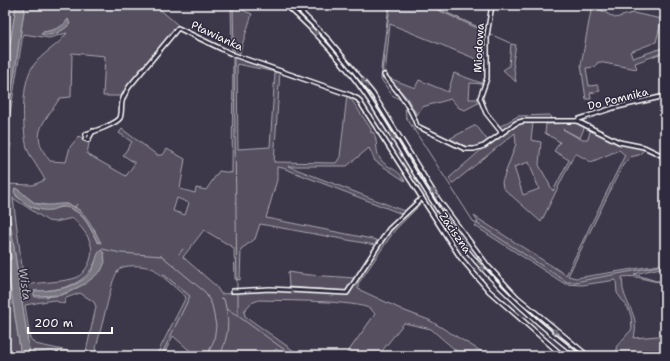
<svg xmlns="http://www.w3.org/2000/svg" width="670" height="361" font-family="'Shantell Sans',sans-serif">
	<style>
		.green { fill: #555060; stroke: #aaa8b0; fill-rule: evenodd }
		.water { fill: #797682; stroke: #afadb4 }
		.lines { fill: none; stroke-linecap: round; stroke-linejoin: round }
		.shore { stroke: #c9c8cd; stroke-width: 1 }
		.stream { stroke: #afadb4; stroke-width: 1 }
		.minor-casing { stroke: #fff; stroke-width: 6 }
		.minor { stroke: #2f2a3d; stroke-width: 3 }
		.oneway { fill: #6d6a77 }
		.labels { text-anchor: middle; dominant-baseline: central; stroke-width: 3; stroke-linejoin: round; paint-order: stroke }
		.street-label { font-size: 11px; fill: #fff; stroke: #2f2a3d }
		.water-label { font-size: 12px; font-style: italic; fill: #b5b4ba; stroke: #2f2a3d }
	</style>
	<rect width="100%" height="100%" fill="#3c3749"/>
	<filter id="ink" filterUnits="userSpaceOnUse"><feTurbulence type="fractalNoise" baseFrequency=".025" numOctaves="2"/><feDisplacementMap in="SourceGraphic" scale="8" xChannelSelector="R" yChannelSelector="G"/><feConvolveMatrix kernelMatrix="1 2 1 2 8 2 1 2 1" color-interpolation-filters="sRGB"/></filter>
	<g filter="url(#ink)">
		<g class="green">
			<path d="M 11,5 L 16,5 L 10,45 L 6,48 L 9,48 L 5,83 L 5,40 Z"/>
			<path d="M 25,5 L 66,5 L 74,9 L 75,5 L 155,5 L 179,26 L 126,88 L 123,96 L 103,96 L 105,56 L 72,53 L 71,97 L 60,98 C 44,123 28,133 50,161 L 66,162 L 70,147 L 79,136 L 89,143 L 87,154 L 126,176 L 135,163 L 123,155 L 132,142 L 119,133 L 122,129 L 157,155 L 163,155 L 167,149 L 185,159 L 180,189 L 195,193 L 196,188 L 206,190 L 219,171 L 232,173 L 233,57 L 280,71 L 274,162 L 336,163 L 340,157 L 347,95 L 349,96 L 371,129 L 371,133 L 373,132 C 379,141 374,151 381,160 C 388,169 397,167 405,181 L 375,161 L 369,148 L 347,166 L 288,166 L 404,211 L 402,214 L 283,168 L 277,167 L 277,180 L 266,218 L 377,240 L 375,245 L 260,224 L 255,239 L 241,249 L 240,280 L 235,279 L 234,248 L 204,230 L 183,257 L 216,286 L 221,294 L 272,291 L 348,295 L 390,230 L 416,206 L 417,208 L 395,230 L 358,284 L 358,289 L 405,311 L 429,320 L 489,356 L 462,356 L 431,329 L 404,323 L 378,356 L 345,356 L 375,314 C 374,313 371,309 371,309 C 355,300 281,301 259,300 L 251,303 L 244,311 L 245,316 L 301,356 L 286,356 L 276,349 L 269,356 L 196,356 L 173,336 L 163,356 L 156,356 L 186,297 L 154,269 C 146,266 129,264 121,268 C 117,270 115,277 113,281 L 94,356 L 85,356 L 96,307 L 94,302 L 80,293 L 66,298 L 64,304 L 53,300 L 25,305 L 30,338 L 35,344 L 68,351 L 78,356 L 65,356 L 52,351 L 33,353 L 32,356 L 30,356 L 5,187 L 5,133 ZM 67,33 C 58,46 42,53 33,66 C 21,82 22,128 27,148 C 31,159 40,170 45,180 L 33,185 L 7,184 C 4,169 7,157 11,144 L 6,139 L 23,34 L 49,38 ZM 237,64 L 275,72 L 270,147 L 238,149 ZM 15,188 L 35,203 L 50,206 L 67,204 L 75,207 L 95,230 L 97,242 C 91,229 80,204 62,207 C 54,208 43,212 34,208 C 28,206 22,200 16,196 ZM 13,198 L 48,221 L 55,222 L 73,218 C 86,233 98,245 88,265 C 84,272 80,277 72,279 C 59,282 45,282 32,284 L 27,288 L 22,267 ZM 177,198 L 189,203 L 185,215 L 173,211 ZM 104,258 C 105,266 101,269 96,273 C 73,293 66,297 35,297 L 34,291 C 59,291 86,286 96,260 Z"/>
			<path d="M 231,5 L 240,5 L 242,10 L 252,14 L 239,55 L 232,52 Z"/>
			<path d="M 389,5 L 430,5 L 487,31 L 486,63 L 390,24 L 385,74 L 381,69 Z"/>
			<path d="M 592,5 L 615,18 L 633,13 L 662,19 L 656,42 L 630,52 L 633,58 L 665,47 L 665,52 L 635,63 L 637,69 L 598,62 L 595,67 L 586,68 L 589,86 L 598,85 L 600,91 L 590,93 L 591,99 L 586,99 L 581,65 Z"/>
			<path d="M 511,44 L 516,45 L 513,62 L 516,82 L 503,70 L 509,66 Z"/>
			<path d="M 454,73 L 484,84 L 470,83 L 469,99 L 479,99 L 478,103 L 465,110 L 459,108 L 451,99 L 422,107 L 417,115 L 407,98 L 389,78 L 415,88 L 419,80 L 448,92 Z"/>
			<path d="M 550,115 L 551,120 L 521,119 L 503,131 L 499,127 L 518,116 Z"/>
			<path d="M 533,123 L 531,140 L 541,142 L 539,165 L 553,191 L 569,160 L 554,151 L 560,142 L 545,133 L 546,124 L 575,123 L 585,126 L 580,138 L 563,129 L 580,139 L 588,139 L 591,128 L 614,142 L 645,149 L 639,155 L 630,157 L 623,165 L 568,276 L 576,278 L 665,264 L 665,267 L 634,274 L 656,281 L 665,280 L 665,282 C 650,283 638,274 622,277 C 623,282 622,288 624,293 C 630,311 639,317 634,338 L 658,336 L 665,338 L 665,356 L 621,356 L 618,354 L 616,347 L 632,329 L 631,316 L 628,308 L 617,293 L 616,280 L 582,285 L 565,284 L 475,226 L 478,222 L 474,216 L 566,275 L 625,155 L 619,150 L 591,162 L 575,153 L 541,222 L 503,188 L 502,182 L 516,144 L 515,133 L 452,184 L 449,178 L 482,149 L 517,124 ZM 529,162 L 539,189 L 523,195 L 514,167 Z"/>
			<path d="M 476,125 L 488,141 C 471,151 466,147 449,139 Z"/>
			<path d="M 5,250 L 21,356 L 5,356 Z"/>
			<path d="M 288,272 C 310,276 331,276 354,278 L 347,291 L 289,287 Z"/>
		</g>
		<g class="water">
			<path d="M 16,5 L 25,5 L 5,133 L 5,83 L 9,48 L 5,47 L 6,46 L 10,45 Z"/>
			<path d="M 68,19 L 70,24 C 63,31 51,38 41,34 L 42,32 C 51,31 63,28 68,19 Z"/>
			<path d="M 5,187 L 30,356 L 21,356 L 5,250 Z"/>
			<path d="M 15,188 C 22,191 28,199 35,203 C 43,206 52,205 60,204 C 82,202 92,226 101,243 L 97,242 C 91,228 82,210 65,207 C 60,206 56,209 51,210 C 37,212 21,203 14,192 Z"/>
			<path d="M 101,250 L 104,253 L 105,262 L 101,271 L 85,284 L 61,295 L 34,296 L 34,291 C 53,291 83,288 93,268 C 96,262 96,254 101,250 Z"/>
		</g>
		<g class="lines">
			<path class="shore" d="M 5,220 L 11,258 L 10,260 L 5,260"/>
			<g class="stream">
				<path d="M 233,5 L 234,52"/>
				<path d="M 390,5 L 381,79 L 392,95 L 401,100"/>
				<path d="M 427,5 L 486,32"/>
				<path d="M 490,34 L 510,43"/>
				<path d="M 234,58 L 237,288"/>
				<path d="M 402,103 L 405,106 L 406,117 L 473,221 L 567,282 L 575,282 L 665,265"/>
				<path d="M 75,207 L 77,204"/>
				<path d="M 102,249 L 121,253 L 162,256 L 205,292 L 212,305 L 216,326 L 214,340 L 207,356"/>
				<path d="M 179,254 L 183,249"/>
				<path d="M 238,292 L 238,316 L 293,356"/>
				<path d="M 227,309 L 237,315"/>
				<path d="M 161,356 L 190,296 L 163,274"/>
				<path d="M 220,356 C 229,334 230,322 224,299 L 221,298"/>
			</g>
			<defs>
				<g id="minor">
					<path d="M 286,5 C 316,32 343,61 366,95 C 400,145 428,200 465,248 C 498,289 538,324 579,356"/>
					<path d="M 294,5 L 329,40 L 373,94 L 438,199 L 488,266 L 517,297 L 588,356"/>
					<path d="M 492,5 L 487,35 L 487,78 L 480,98 L 486,113 L 502,133"/>
					<path d="M 384,75 C 398,92 410,105 417,126 L 465,149 L 474,149 L 484,146 L 516,123 L 523,121 L 577,121 L 619,142 L 644,147 L 665,157"/>
					<path d="M 577,121 L 579,119 L 613,108 L 665,96"/>
					<path d="M 93,131 L 88,140 L 85,139 L 86,134 C 93,132 116,124 120,118 C 122,113 121,107 122,102 C 123,97 126,92 129,87 L 178,28 L 234,55 L 350,95 L 358,99 L 460,257 L 489,291 L 563,356"/>
					<path d="M 233,291 L 270,289 L 347,293 L 389,229 L 421,199"/>
				</g>
			</defs>
			<use href="#minor" class="minor-casing"/>
			<use href="#minor" class="minor"/>
		</g>
		<defs><path id="oneway-solid" d="M-6-.8H1V-3.2L6.5 0L1 3.2V.8H-6Z"/></defs>
		<g class="oneway">
			<use href="#oneway-solid" transform="translate(314 31) rotate(45)"/>
			<use href="#oneway-solid" transform="translate(365 83) rotate(-127)"/>
			<use href="#oneway-solid" transform="translate(392 136) rotate(57)"/>
			<use href="#oneway-solid" transform="translate(434 193) rotate(-122)"/>
			<use href="#oneway-solid" transform="translate(481 266) rotate(49)"/>
			<use href="#oneway-solid" transform="translate(557 332) rotate(-141)"/>
		</g>
	</g>
	<g class="labels">
		<g class="street-label">
			<text transform="translate(217 36) rotate(25)">Pławianka</text>
			<text transform="translate(479 48) rotate(-87)">Miodowa</text>
			<text transform="translate(618 99) rotate(-14)">Do Pomnika</text>
			<text transform="translate(455 233) rotate(55)">Zaciszna</text>
		</g>
		<g class="water-label">
			<text transform="translate(25 284) rotate(82)">Wisła</text>
		</g>
	</g>
	<rect width="670" height="361" fill="none" stroke="#2f2a3d" stroke-width="20"/>
	<rect x="10" y="10" width="650" height="341" fill="none" stroke="#fff" stroke-width="1.5" filter="url(#ink)"/>
	<path d="M28 327v6h84v-6" fill="none" stroke="#ffffff" stroke-width="2"/>
	<text x="34" y="327" font-size="12" fill="#ffffff" stroke="#2f2a3d" stroke-width="3" paint-order="stroke">200 m</text>
</svg>
